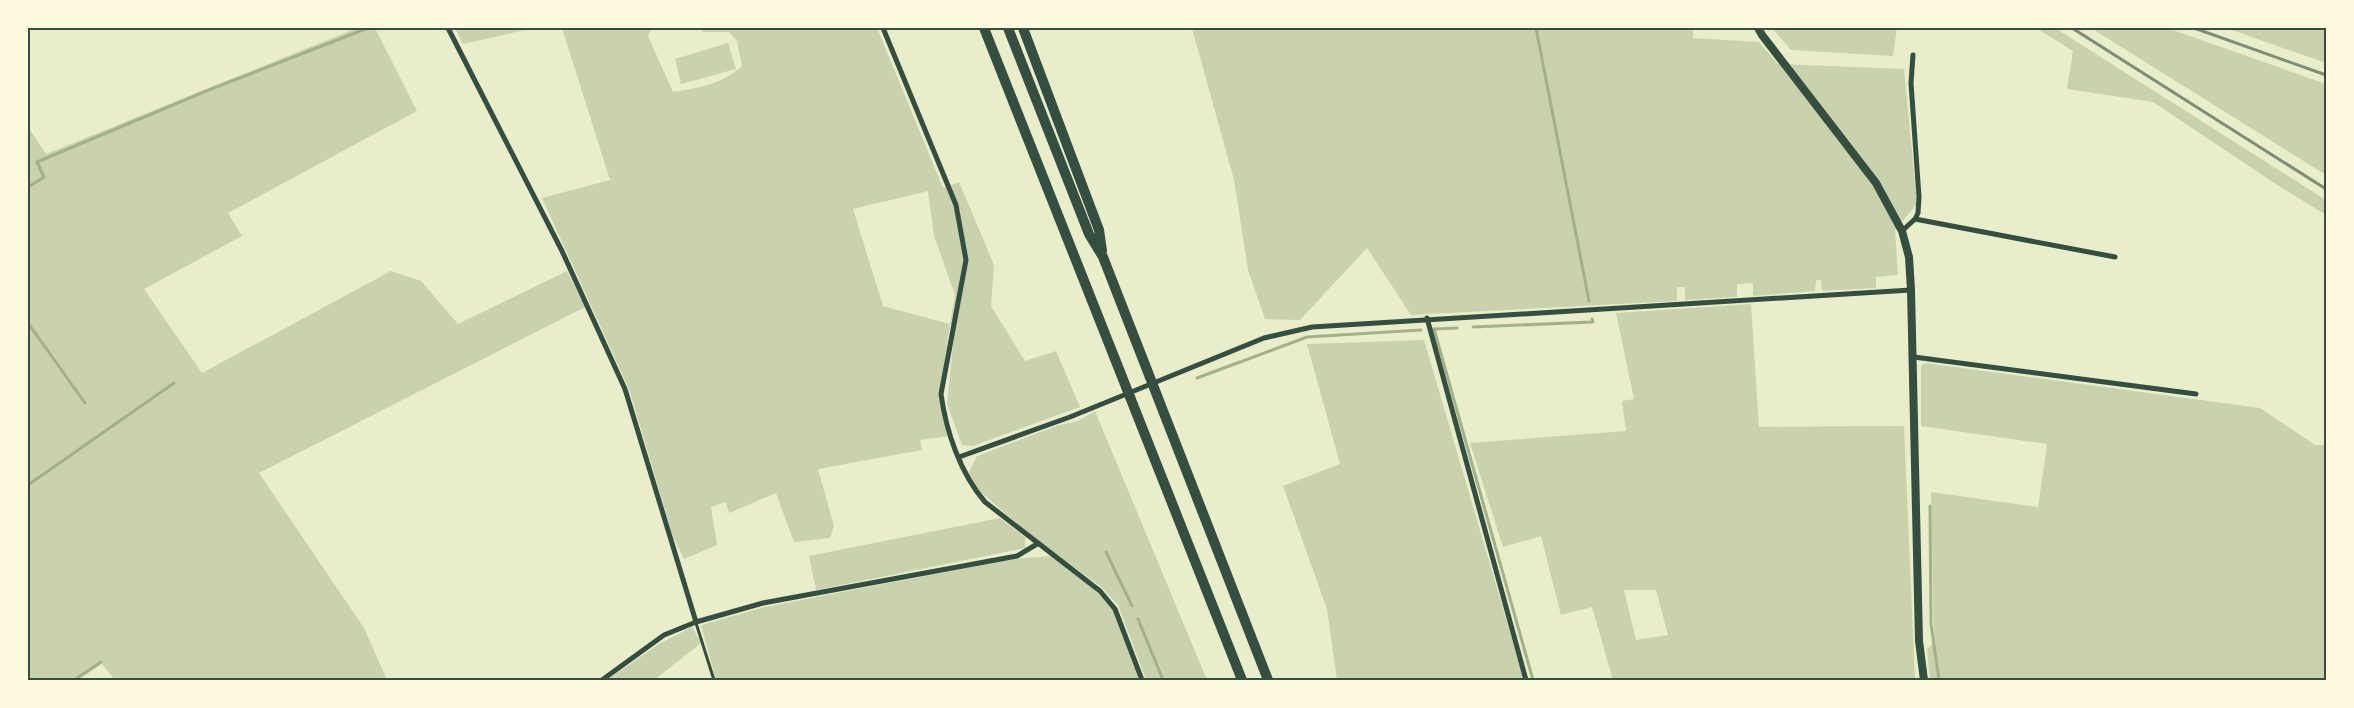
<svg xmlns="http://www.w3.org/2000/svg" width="2354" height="708" font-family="Rubik,sans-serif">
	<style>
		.green { fill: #cad2ad; fill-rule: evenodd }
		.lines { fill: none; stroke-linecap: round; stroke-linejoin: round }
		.stream { stroke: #a3b18a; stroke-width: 3 }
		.service { stroke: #344e41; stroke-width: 3 }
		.minor { stroke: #344e41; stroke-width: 5 }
		.tertiary { stroke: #344e41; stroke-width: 8 }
		.motorway { stroke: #344e41; stroke-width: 10 }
		.rail { stroke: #7c8e77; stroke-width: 3 }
		.neatline { fill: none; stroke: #344e41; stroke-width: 2 }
	</style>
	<rect width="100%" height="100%" fill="#e9edc9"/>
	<g class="green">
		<path d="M 357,28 L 375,28 L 417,111 L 228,213 L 242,236 L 144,289 L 202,373 L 391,271 L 421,281 L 458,324 L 567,271 L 585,307 L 259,473 L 364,628 L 387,680 L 115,680 L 102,664 L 78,680 L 28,680 L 28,127 L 46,154 Z"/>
		<path d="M 455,28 L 534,28 L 463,44 Z"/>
		<path d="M 562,28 L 652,28 L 648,36 L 673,92 C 700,88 722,84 742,66 L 737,41 L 729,32 L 703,32 L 702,28 L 877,28 L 943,188 L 959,182 L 994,265 L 991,306 L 1025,361 L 1056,351 L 1080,407 L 973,446 L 962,445 L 947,404 L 955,326 L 950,324 L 940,391 L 948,436 L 920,440 L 922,450 L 818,469 L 834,526 L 830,538 L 794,542 L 776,493 L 729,513 L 726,502 L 711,507 L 717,545 L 684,559 L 673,536 L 629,389 L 542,198 L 610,180 ZM 928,191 L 934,236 L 955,295 L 950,324 L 883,306 L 853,209 Z"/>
		<path d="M 1192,28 L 1693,28 L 1693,38 L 1759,42 L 1778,64 L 1904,69 L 1917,204 L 1895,230 L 1898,275 L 1876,277 L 1876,288 L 1822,291 L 1821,280 L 1816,280 L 1815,291 L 1753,296 L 1753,283 L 1737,284 L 1737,297 L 1685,300 L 1685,287 L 1677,287 L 1677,301 L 1411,315 L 1367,248 L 1300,320 L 1265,319 L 1248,270 L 1234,180 Z"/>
		<path d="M 1772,28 L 1897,28 L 1893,56 L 1791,50 Z"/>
		<path d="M 2036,28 L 2055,28 L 2326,200 L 2326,215 L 2271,181 L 2153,102 L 2067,89 L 2073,51 Z"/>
		<path d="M 2091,28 L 2167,28 L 2326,84 L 2326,175 Z"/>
		<path d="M 2226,28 L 2326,28 L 2326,63 Z"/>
		<path d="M 728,43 L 736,69 L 681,84 L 675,59 Z"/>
		<path d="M 1751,304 L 1759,427 L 1904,426 L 1915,680 L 1613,680 L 1592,607 L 1561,615 L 1541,536 L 1503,547 L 1470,443 L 1626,431 L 1622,401 L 1634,399 L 1616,313 ZM 1624,590 L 1656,590 L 1668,635 L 1636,640 Z"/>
		<path d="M 1424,340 L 1524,680 L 1337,680 L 1327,609 L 1283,486 L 1340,464 L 1307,344 Z"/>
		<path d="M 1925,363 L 2260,408 L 2315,445 L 2326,445 L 2326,680 L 1930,680 L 1927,649 L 1934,643 L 1931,492 L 2038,507 L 2047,444 L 1921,426 L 1921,366 Z"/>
		<path d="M 1095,411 L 1207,680 L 1146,680 L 1118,605 L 1100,586 L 1031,536 L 974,486 L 969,472 L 977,456 L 1059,425 L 1078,421 Z"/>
		<path d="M 1000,518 L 1025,537 L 1025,548 L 816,590 L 809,556 Z"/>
		<path d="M 1051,556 L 1087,582 L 1113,609 L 1139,680 L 716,680 L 701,625 L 765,607 L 1013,559 Z"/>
		<path d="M 692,627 L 701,643 L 654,680 L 607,680 L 659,644 Z"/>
	</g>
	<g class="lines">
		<g class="stream">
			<path d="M 1536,28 L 1589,301"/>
			<path d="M 28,187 L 44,177 L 37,162 L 211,89 L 368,28"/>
			<path d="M 28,323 L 85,403"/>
			<path d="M 1473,327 L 1593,322 L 1592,319"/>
			<path d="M 1434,329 L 1533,680"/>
			<path d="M 1434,329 L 1457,328"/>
			<path d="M 1197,378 L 1307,337 L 1421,330"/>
			<path d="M 28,485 L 174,383"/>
			<path d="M 1930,506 L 1931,624 L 1939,680"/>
			<path d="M 1106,552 L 1132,606"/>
			<path d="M 1138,619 L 1163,680"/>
			<path d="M 74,680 L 101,662"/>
		</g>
		<path class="service" d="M 696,623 L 714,680"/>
		<g class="minor">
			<path d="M 448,28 L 562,251 L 625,389 L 696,622"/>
			<path d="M 883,28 L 956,205 L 966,260 L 941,394 C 946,431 960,473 985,502 L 1100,591 L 1115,609 L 1142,680"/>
			<path d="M 1913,55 L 1911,83 L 1919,197 L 1918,213 L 1915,219"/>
			<path d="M 1902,231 L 1915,219 L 2115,257"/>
			<path d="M 1427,318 L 1526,680"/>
			<path d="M 1914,357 L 2196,394"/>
			<path d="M 959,457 L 1070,417 L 1264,338 L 1312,327 L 1911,290"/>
			<path d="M 602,680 L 664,635 L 696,622 L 763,603 L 1017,556 L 1037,544"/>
		</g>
		<path class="tertiary" d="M 1758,28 L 1762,35 L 1876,183 L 1902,231 L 1909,257 L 1911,290 L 1919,641 L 1924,680"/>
		<g class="motorway">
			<path d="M 984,28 L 1242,680"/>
			<path d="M 1008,28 L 1089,234 L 1103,257 L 1268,680"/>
			<path d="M 1023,28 L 1099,230 L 1102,251"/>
		</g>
		<g class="rail">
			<path d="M 2072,28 L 2326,189"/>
			<path d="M 2194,28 L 2326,75"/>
		</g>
	</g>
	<rect width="2354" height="708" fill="none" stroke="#fefae0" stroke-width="58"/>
	<rect x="29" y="29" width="2296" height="650" class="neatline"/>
</svg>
